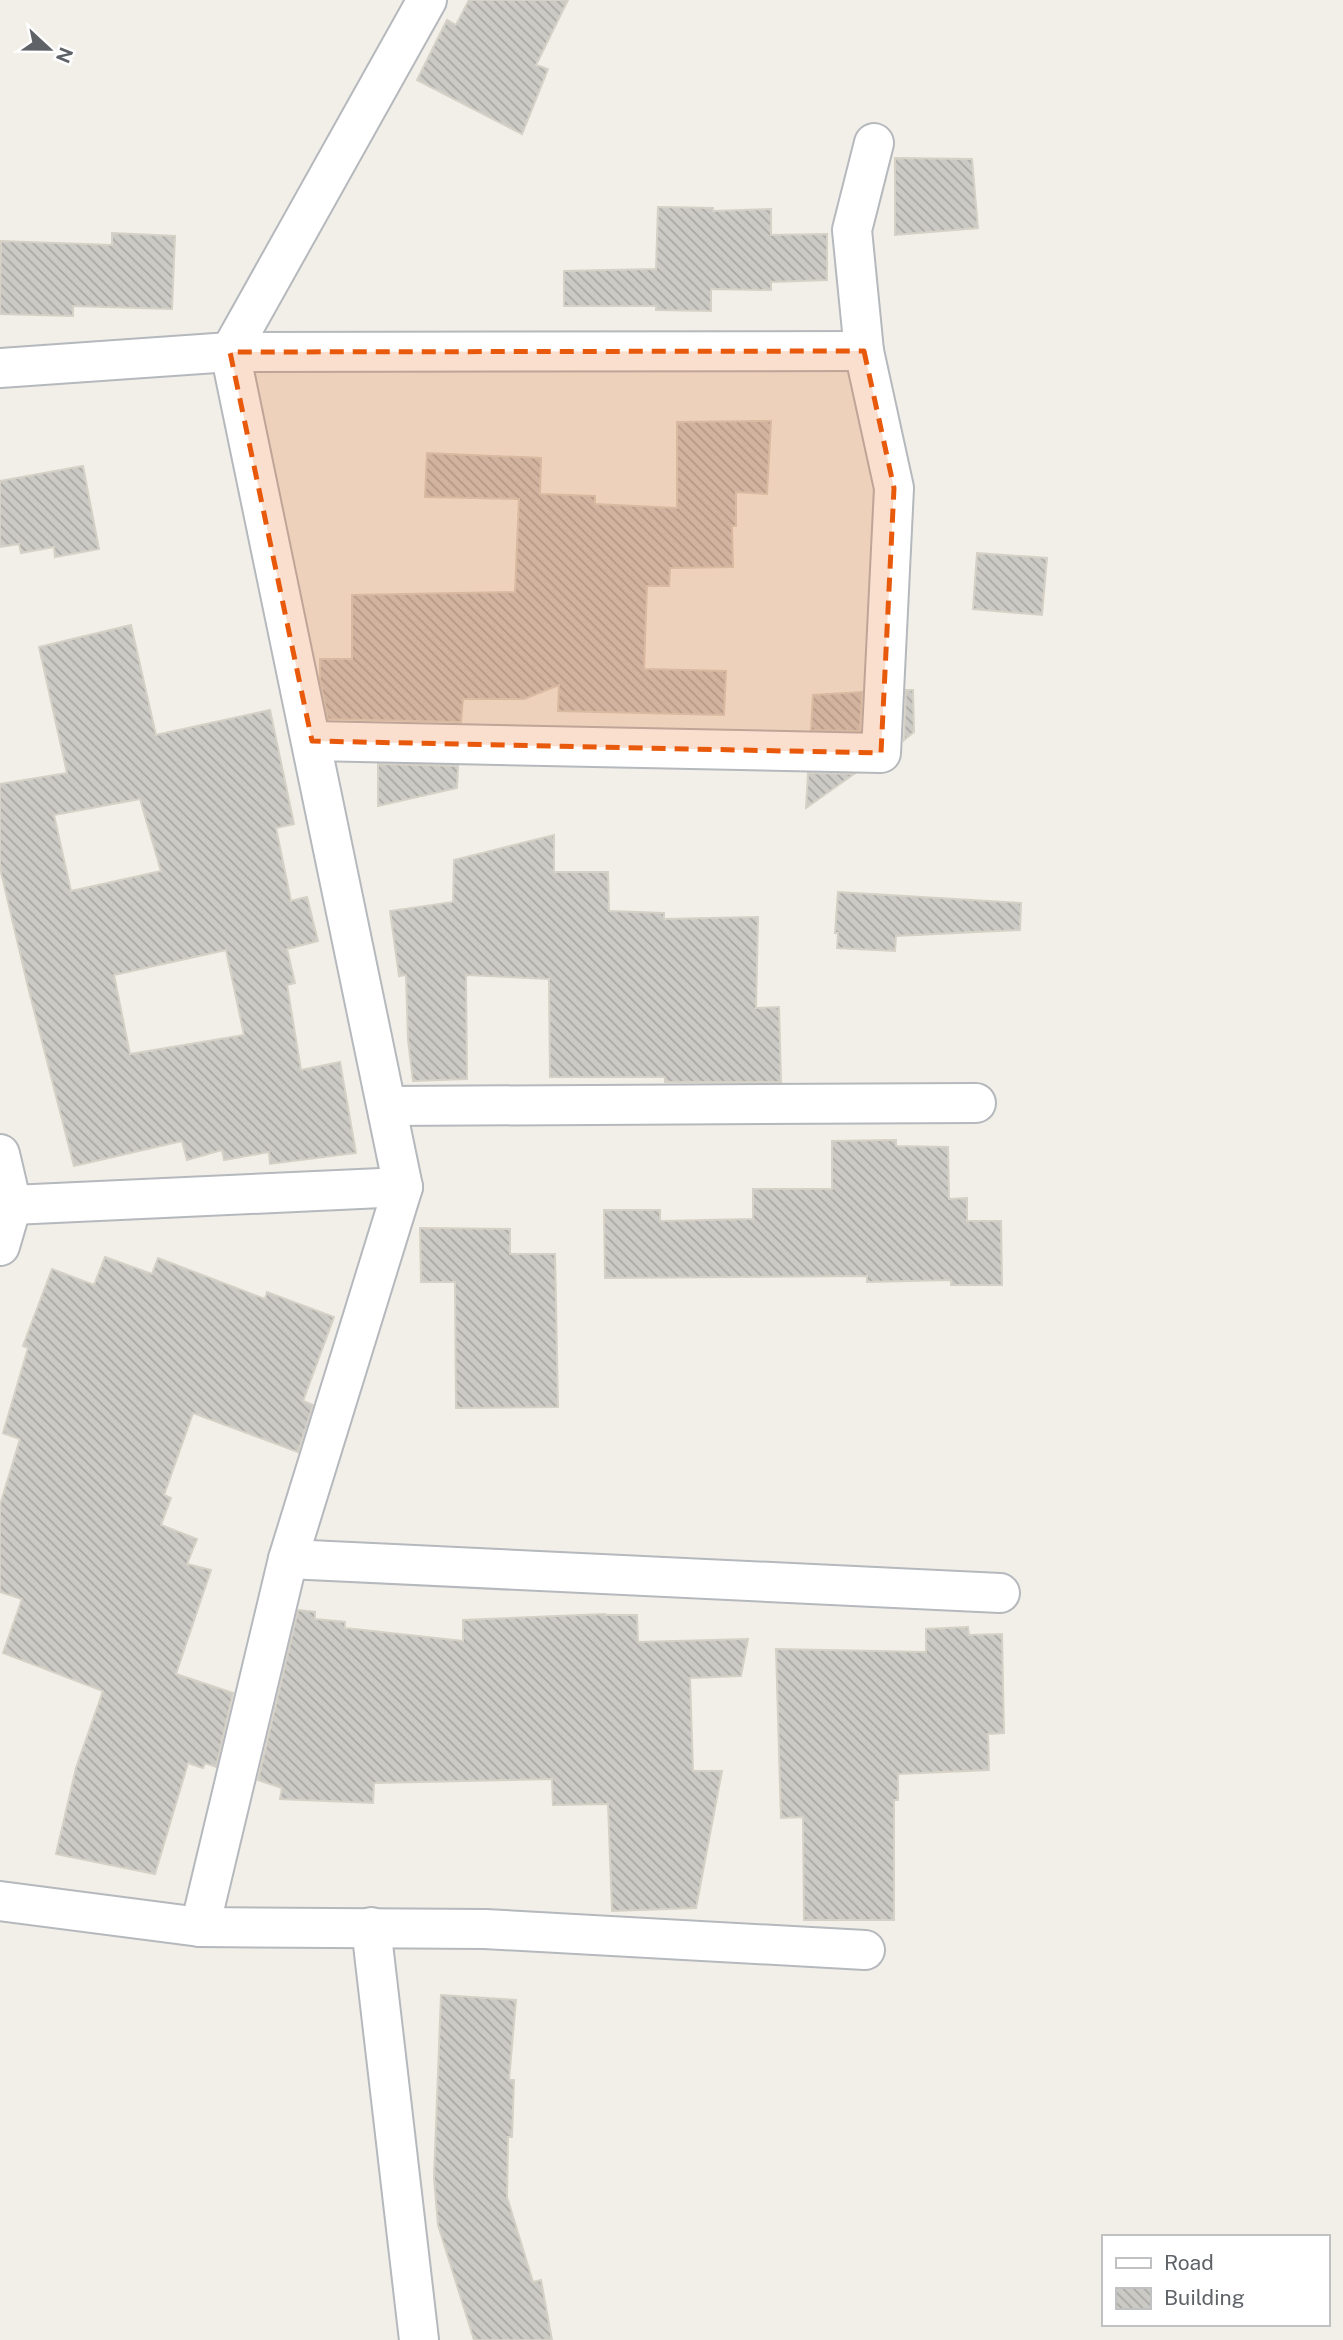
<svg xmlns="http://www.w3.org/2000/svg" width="1343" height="2340" font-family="'Public Sans',sans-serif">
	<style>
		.building { fill: url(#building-back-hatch); stroke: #d6d1c6; stroke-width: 2; fill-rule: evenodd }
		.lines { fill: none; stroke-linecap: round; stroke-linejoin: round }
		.street-casing { stroke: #b5b8bc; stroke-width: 42 }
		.street { stroke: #fff; stroke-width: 38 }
		.marked { fill: #e8590c; fill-opacity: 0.2; stroke: #e8590c; stroke-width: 5; stroke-dasharray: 14 9; stroke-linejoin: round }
	</style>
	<defs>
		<pattern id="building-back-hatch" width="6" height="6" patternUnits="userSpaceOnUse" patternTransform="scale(1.75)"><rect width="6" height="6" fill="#cccac5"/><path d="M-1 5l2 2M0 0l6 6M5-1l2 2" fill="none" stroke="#a9a8a4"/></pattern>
	</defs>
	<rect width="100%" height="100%" fill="#f1efe8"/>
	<g class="building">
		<path d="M 469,0 L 568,0 L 536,65 L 548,69 L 522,134 L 417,80 L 447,20 L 456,25 Z"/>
		<path d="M 895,158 L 972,159 L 978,228 L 895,235 Z"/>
		<path d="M 658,207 L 713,208 L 713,211 L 771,209 L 771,235 L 827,234 L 827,280 L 771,282 L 771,290 L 711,289 L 711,311 L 656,310 L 656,306 L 564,306 L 564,271 L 656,269 Z"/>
		<path d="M 112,233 L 175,236 L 172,309 L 73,306 L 73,316 L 0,314 L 1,241 L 112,245 Z"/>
		<path d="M 771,421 L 767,494 L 736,492 L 736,526 L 732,526 L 733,567 L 670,568 L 669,586 L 647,586 L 644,669 L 726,671 L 724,715 L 558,711 L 559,685 L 524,699 L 463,699 L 461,722 L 328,719 L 320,680 L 320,659 L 352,659 L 352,595 L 515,592 L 519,499 L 425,497 L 427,453 L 541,458 L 540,494 L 595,496 L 595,504 L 677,508 L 677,422 Z"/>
		<path d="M 83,466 L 99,549 L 55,557 L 54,547 L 21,553 L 19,544 L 0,547 L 0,481 Z"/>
		<path d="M 977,553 L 1047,558 L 1042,615 L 973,609 Z"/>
		<path d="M 131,625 L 156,735 L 270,710 L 294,824 L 276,828 L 291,901 L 307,897 L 318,941 L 287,949 L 295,983 L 287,985 L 301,1070 L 340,1062 L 356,1153 L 270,1164 L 269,1152 L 224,1160 L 222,1150 L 187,1160 L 182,1141 L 74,1166 L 28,987 L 0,868 L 0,784 L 67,773 L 39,647 ZM 140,799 L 161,871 L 71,891 L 54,815 ZM 226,950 L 244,1035 L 130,1054 L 114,975 Z"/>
		<path d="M 906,690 L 913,690 L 914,732 L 904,740 Z"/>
		<path d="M 862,692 L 860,731 L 811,730 L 813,695 Z"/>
		<path d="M 378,764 L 458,766 L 457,788 L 378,806 Z"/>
		<path d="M 808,773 L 854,774 L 806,808 Z"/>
		<path d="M 554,835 L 554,872 L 608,872 L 609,911 L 664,913 L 664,919 L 758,917 L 756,1008 L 779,1007 L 781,1082 L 665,1082 L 665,1077 L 550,1077 L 549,979 L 466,975 L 467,1079 L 413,1081 L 408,1040 L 406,975 L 399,976 L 390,911 L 453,902 L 454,860 Z"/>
		<path d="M 838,892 L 1021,903 L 1020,930 L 896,936 L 895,951 L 837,948 L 838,933 L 835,933 Z"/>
		<path d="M 896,1140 L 896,1146 L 948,1147 L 949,1199 L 967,1198 L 967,1221 L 1001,1221 L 1002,1285 L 951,1285 L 951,1280 L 867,1282 L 867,1276 L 605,1278 L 604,1210 L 660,1210 L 660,1221 L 753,1219 L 753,1189 L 832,1189 L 832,1141 Z"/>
		<path d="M 420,1228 L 510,1229 L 510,1254 L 555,1254 L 558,1407 L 456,1408 L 455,1282 L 421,1282 Z"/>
		<path d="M 105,1257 L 152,1274 L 158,1258 L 265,1299 L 267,1292 L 334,1317 L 303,1401 L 313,1405 L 298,1452 L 193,1413 L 164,1495 L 171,1498 L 161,1525 L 197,1539 L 187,1564 L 211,1570 L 176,1674 L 233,1693 L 216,1767 L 205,1763 L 203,1768 L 188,1763 L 155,1874 L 56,1854 L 76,1768 L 103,1691 L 3,1653 L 22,1599 L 0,1592 L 0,1505 L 20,1439 L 3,1433 L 28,1348 L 23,1346 L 52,1269 L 94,1285 Z"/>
		<path d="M 298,1610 L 315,1612 L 315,1619 L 345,1622 L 345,1628 L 463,1641 L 463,1620 L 605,1614 L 605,1615 L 637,1615 L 638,1642 L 748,1639 L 741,1676 L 690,1678 L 693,1771 L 722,1771 L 696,1908 L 612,1911 L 608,1804 L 553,1805 L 552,1779 L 374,1783 L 373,1803 L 280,1799 L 282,1788 L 258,1780 Z"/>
		<path d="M 968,1627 L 969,1635 L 1002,1634 L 1004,1733 L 988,1734 L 989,1770 L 898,1774 L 898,1800 L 894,1800 L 894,1920 L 804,1920 L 803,1817 L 781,1818 L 776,1649 L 926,1652 L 926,1629 Z"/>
		<path d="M 441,1995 L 516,2000 L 509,2080 L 514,2080 L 512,2137 L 508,2137 L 507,2197 L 533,2282 L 541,2280 L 552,2340 L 474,2340 L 438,2225 L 434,2178 Z"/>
	</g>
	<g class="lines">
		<defs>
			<g id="street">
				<path d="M 0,368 L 230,352 L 864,351"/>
				<path d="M 312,741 L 881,753 L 894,488 L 864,351 L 852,230 L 874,143"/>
				<path d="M 387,1106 L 976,1103"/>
				<path d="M 0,1154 L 12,1205 L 0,1246"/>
				<path d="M 12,1205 L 403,1187"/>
				<path d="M 288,1559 L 1000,1593"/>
				<path d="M 0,1901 L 200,1927 L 485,1929 L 865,1950"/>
				<path d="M 200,1927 L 288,1559 L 403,1187 L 230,352 L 427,0"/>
				<path d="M 371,1927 L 419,2340"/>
			</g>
		</defs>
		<use href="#street" class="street-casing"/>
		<use href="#street" class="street"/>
	</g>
	<path class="marked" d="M 864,351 L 894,488 L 881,753 L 312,741 L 230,352 Z"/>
	<rect x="1102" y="2235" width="228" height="91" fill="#ffffff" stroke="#bfc1c3" stroke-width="2"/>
	<rect x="1116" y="2258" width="35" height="10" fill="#ffffff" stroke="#bfc1c3" stroke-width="2"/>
	<text x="1164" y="2270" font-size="21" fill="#5f6368">Road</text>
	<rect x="1116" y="2288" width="35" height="21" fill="url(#building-back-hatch)" stroke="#bfc1c3" stroke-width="2"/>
	<text x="1164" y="2305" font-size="21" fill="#5f6368">Building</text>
	<g transform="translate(49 49) rotate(112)" stroke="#ffffff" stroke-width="5" paint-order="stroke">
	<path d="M0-5L12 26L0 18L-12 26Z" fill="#5f6368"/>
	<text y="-10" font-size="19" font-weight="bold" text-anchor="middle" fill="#5f6368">N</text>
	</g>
</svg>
